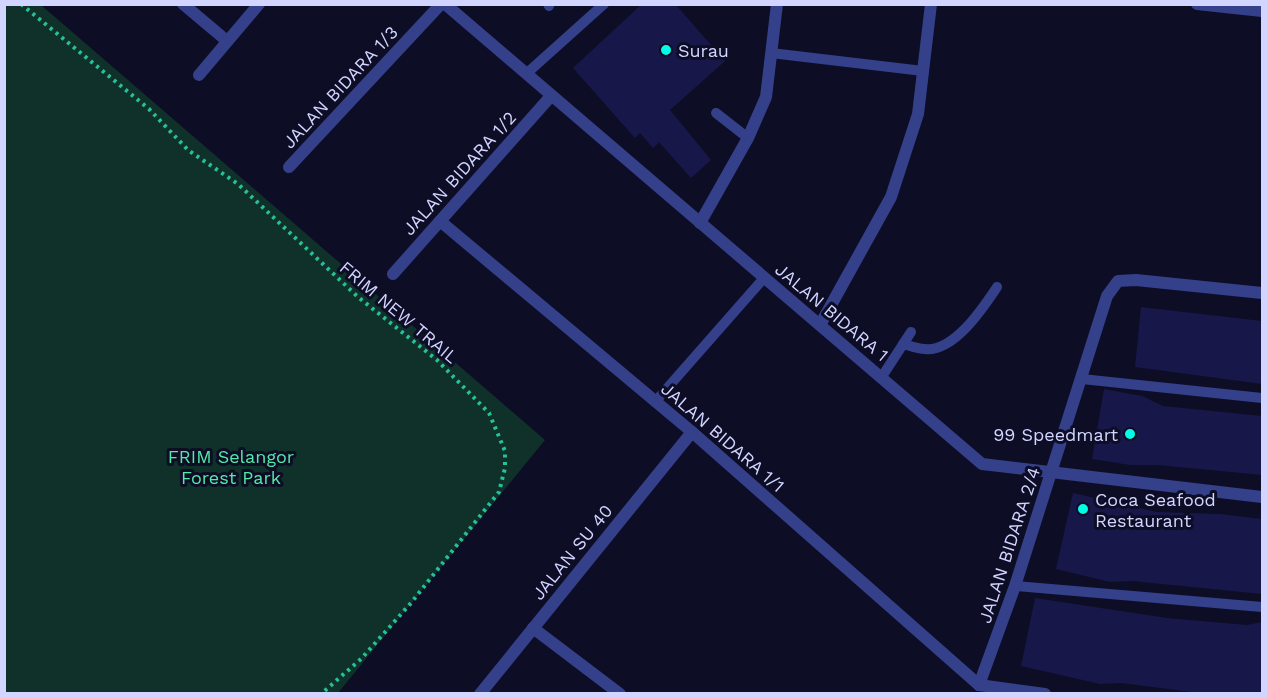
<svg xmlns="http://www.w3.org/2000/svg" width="1267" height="698" font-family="'Work Sans',sans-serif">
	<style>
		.green { fill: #0f3129 }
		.building { fill: #181749 }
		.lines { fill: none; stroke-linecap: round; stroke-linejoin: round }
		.path { stroke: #24c19a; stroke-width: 4; stroke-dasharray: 3 4.5; stroke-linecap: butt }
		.service { stroke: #344089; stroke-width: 10 }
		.minor { stroke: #344089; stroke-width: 12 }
		.poi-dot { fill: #00fde7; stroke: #0d0d26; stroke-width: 2 }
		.labels { text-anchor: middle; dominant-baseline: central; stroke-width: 6; stroke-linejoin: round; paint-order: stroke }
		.poi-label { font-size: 18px; fill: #d2d5ff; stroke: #0d0d26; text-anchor: start }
		.street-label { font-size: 18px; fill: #d2d5ff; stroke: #0d0d26 }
		.park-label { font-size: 18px; fill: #53eaa8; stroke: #0d0d26 }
	</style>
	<rect width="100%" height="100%" fill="#0d0d26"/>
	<path class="green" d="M 4,5 L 41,5 L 545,440 L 338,693 L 5,693 Z"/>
	<g class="building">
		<path d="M 642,4 L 675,4 L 725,61 L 670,110 L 711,160 L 691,178 L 659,142 L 653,148 L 640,133 L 635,138 L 573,68 Z"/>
		<path d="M 1141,307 L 1262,321 L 1262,384 L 1135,367 Z"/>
		<path d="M 1104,389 L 1142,396 L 1163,406 L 1262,416 L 1262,475 L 1158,465 L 1130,465 L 1092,459 Z"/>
		<path d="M 1073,493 L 1157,512 L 1220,514 L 1262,519 L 1262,594 L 1132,581 L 1110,582 L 1056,569 Z"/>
		<path d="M 1035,598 L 1167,618 L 1247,625 L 1262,622 L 1262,693 L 1200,693 L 1121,683 L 1100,684 L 1021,666 Z"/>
	</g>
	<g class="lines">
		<path class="path" d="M 21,4 L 149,109 L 188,150 L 238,184 L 358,297 L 437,360 L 489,413 L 505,451 L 505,468 L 499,492 L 411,603 L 361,659 L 321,694"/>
		<g class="service">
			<path d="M 548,4 L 549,6"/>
			<path d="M 771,53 L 923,71"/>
			<path d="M 526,74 L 604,4"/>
			<path d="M 716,113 L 748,138"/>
			<path d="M 903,344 C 910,346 918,349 925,349 C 954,352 983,308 997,287"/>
			<path d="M 881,378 L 911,332"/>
			<path d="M 1082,379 L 1262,398"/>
			<path d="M 655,402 L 764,278"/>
			<path d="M 1015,586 L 1262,607"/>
		</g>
		<g class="minor">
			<path d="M 183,4 L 227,41"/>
			<path d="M 445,4 L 982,464 L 1262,497"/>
			<path d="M 1197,4 L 1262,11"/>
			<path d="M 199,75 L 259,4"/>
			<path d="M 289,167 L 441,4"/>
			<path d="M 440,221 L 692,432 L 979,685"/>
			<path d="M 700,223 L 748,138 L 766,97 L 777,4"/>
			<path d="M 393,274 L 551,96"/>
			<path d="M 820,325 L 891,197 L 918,114 L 931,4"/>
			<path d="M 533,628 L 620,694"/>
			<path d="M 979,685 L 1015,586 L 1107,296 L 1118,281 L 1136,280 L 1262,293"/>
			<path d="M 979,685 L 1045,694"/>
			<path d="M 480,694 L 692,432"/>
		</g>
	</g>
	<g class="poi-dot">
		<circle cx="666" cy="50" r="6"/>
		<circle cx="1130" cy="434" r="6"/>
		<circle cx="1083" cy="509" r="6"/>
	</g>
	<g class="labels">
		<g class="poi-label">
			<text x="678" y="50">Surau</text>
			<text x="1118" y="434" text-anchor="end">99 Speedmart</text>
			<text x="1095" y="499">Coca Seafood<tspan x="1095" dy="21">Restaurant</tspan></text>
		</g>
		<g class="street-label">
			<text transform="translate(340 87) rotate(-47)">JALAN BIDARA 1/3</text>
			<text transform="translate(459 173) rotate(-48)">JALAN BIDARA 1/2</text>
			<text transform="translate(399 312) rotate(40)">FRIM NEW TRAIL</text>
			<text transform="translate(832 312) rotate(40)">JALAN BIDARA 1</text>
			<text transform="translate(723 437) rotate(41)">JALAN BIDARA 1/1</text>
			<text transform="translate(1009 545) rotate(-72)">JALAN BIDARA 2/4</text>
			<text transform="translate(572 552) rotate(-51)">JALAN SU 40</text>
		</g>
		<g class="park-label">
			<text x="231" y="456">FRIM Selangor<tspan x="231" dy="21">Forest Park</tspan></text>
		</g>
	</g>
	<rect width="1267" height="698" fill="none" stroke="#d2d5ff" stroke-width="12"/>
</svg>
